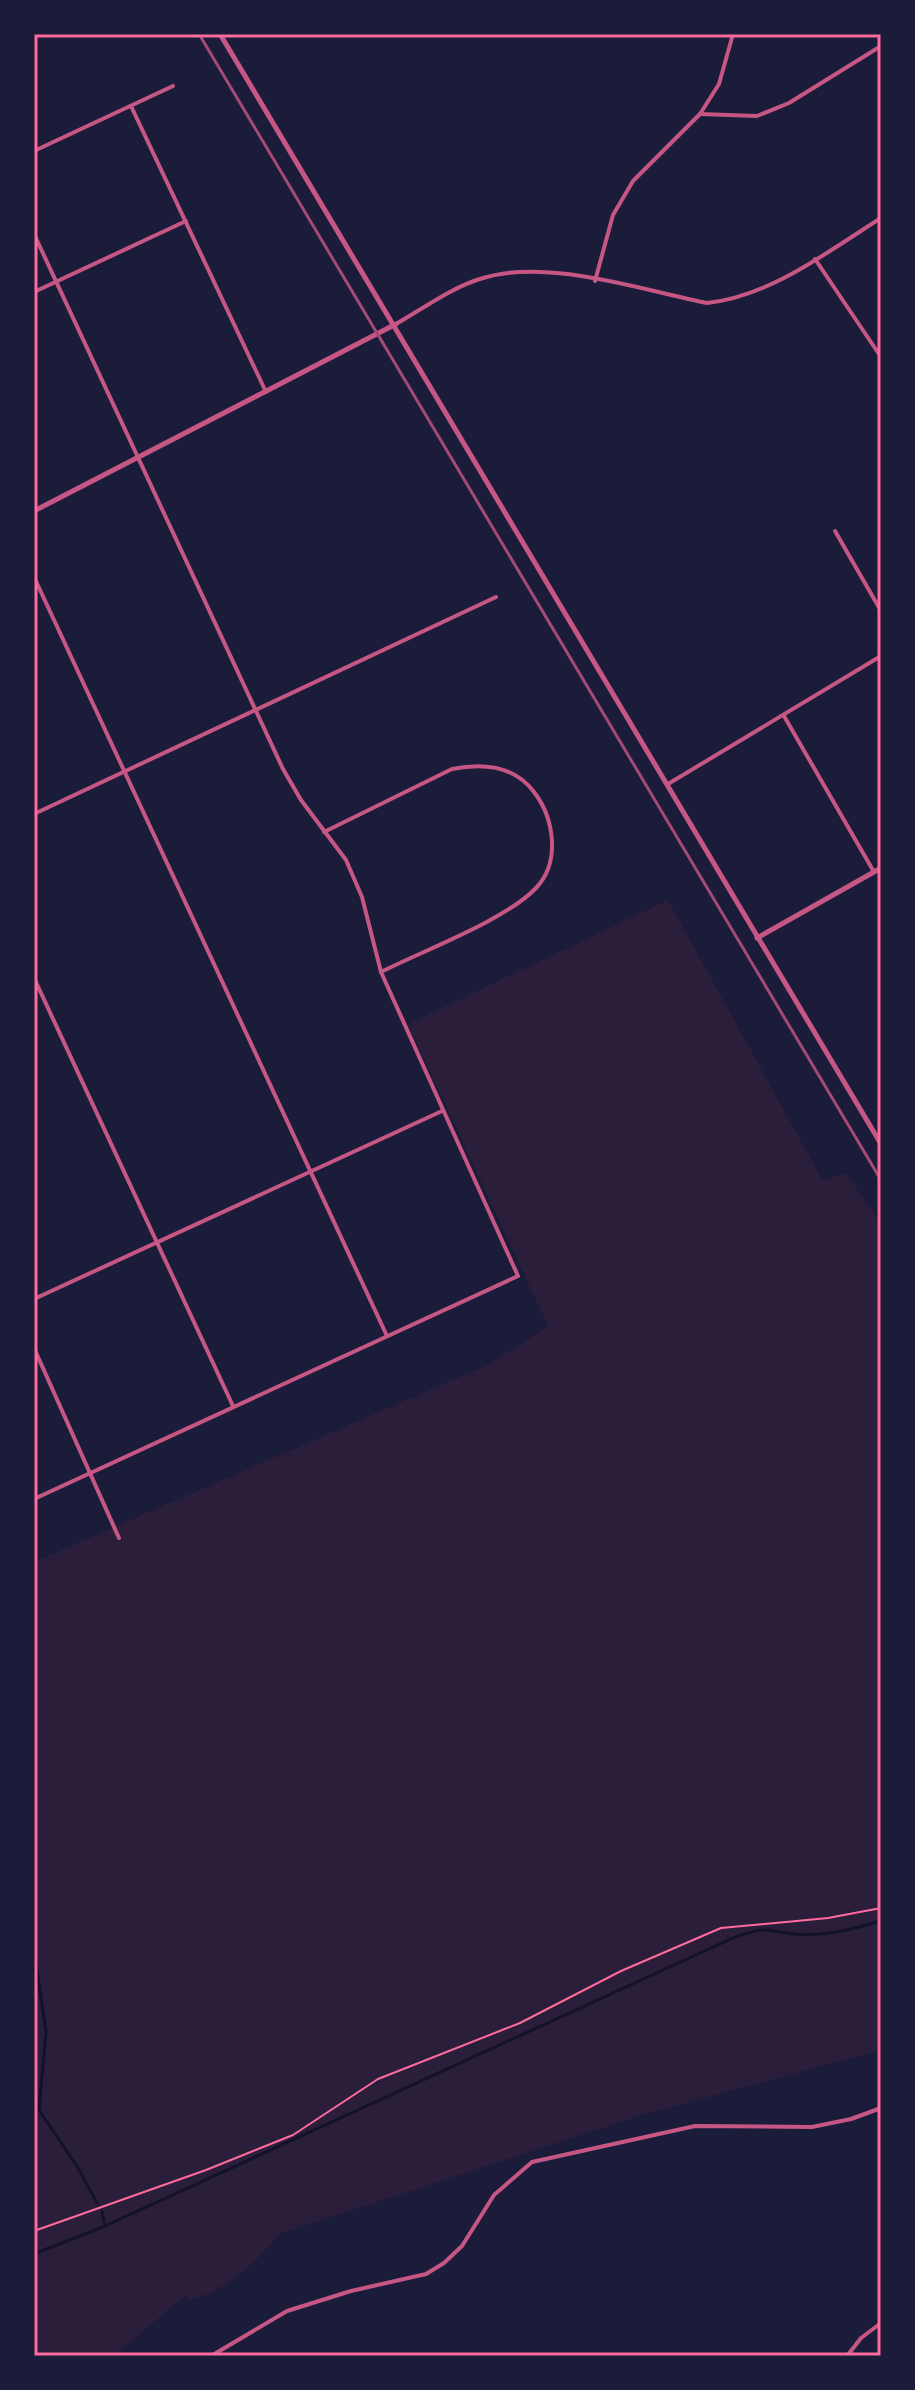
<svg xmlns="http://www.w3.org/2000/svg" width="915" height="2390" font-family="'Libre Baskerville',serif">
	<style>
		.green { fill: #2a1e3b }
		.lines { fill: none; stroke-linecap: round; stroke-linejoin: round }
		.stream { stroke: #12122b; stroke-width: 3 }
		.path { stroke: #ff6b9d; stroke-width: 2 }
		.minor { stroke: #c65784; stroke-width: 4 }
		.tertiary { stroke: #c65784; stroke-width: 5 }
		.rail { stroke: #a44b75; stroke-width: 3 }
		.neatline { fill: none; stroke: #ff6b9d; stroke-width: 3 }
	</style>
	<rect width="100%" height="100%" fill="#1b1b3a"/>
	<path class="green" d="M 668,900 L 823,1181 L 846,1173 L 881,1224 L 881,2050 L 642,2115 L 279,2234 C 256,2263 226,2292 188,2300 L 187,2294 L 114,2356 L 34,2356 L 34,1562 L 489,1364 L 548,1326 L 408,1024 Z"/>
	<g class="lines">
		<g class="stream">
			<path d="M 34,1949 L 46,2032 L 39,2110 L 78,2168 L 97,2203"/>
			<path d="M 102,2211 L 105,2226"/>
			<path d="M 34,2254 L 105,2226 L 735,1937 C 769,1926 762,1930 795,1934 C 823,1937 854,1929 881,1921"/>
		</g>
		<path class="path" d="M 34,2231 L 206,2170 L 293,2135 L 378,2079 L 520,2023 L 621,1971 L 721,1928 L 828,1918 L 881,1908"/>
		<g class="minor">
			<path d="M 131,106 L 266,392"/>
			<path d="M 700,114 L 757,116 L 789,103 L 881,46"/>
			<path d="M 34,151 L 173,86"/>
			<path d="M 34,234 L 283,769 L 301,800 L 346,860 L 362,897 L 381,972 L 518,1276 L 34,1499"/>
			<path d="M 815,259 L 881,357"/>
			<path d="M 595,281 L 613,215 L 633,181 L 700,114 L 719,84 L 733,34"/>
			<path d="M 34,292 L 186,221"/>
			<path d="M 396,324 C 424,308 452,287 483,278 C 547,258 642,290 707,303 C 771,296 827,252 881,218"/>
			<path d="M 835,531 L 881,611"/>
			<path d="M 34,577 L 387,1336"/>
			<path d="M 784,716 L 874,872"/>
			<path d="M 668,784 L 881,656"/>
			<path d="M 34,814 L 496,597"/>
			<path d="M 324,832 L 452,769 C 483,763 514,765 534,792 C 554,818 561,862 536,888 C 506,920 422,951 381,972"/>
			<path d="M 34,978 L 233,1406"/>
			<path d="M 34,1299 L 442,1111"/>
			<path d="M 34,1348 L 119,1538"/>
			<path d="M 211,2356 L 287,2311 L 351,2291 L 426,2274 L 444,2263 L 462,2246 L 494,2195 L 532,2162 L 695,2126 L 812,2127 L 851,2119 L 881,2108"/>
			<path d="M 847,2356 L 861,2338 L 881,2323"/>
		</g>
		<g class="tertiary">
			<path d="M 220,34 L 881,1144"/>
			<path d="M 34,511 L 396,324"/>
			<path d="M 757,938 L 881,868"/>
		</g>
		<path class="rail" d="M 199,34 L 881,1180"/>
	</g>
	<rect width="915" height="2390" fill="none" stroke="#1b1b3a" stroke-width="72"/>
	<rect x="36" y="36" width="843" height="2318" class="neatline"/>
</svg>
